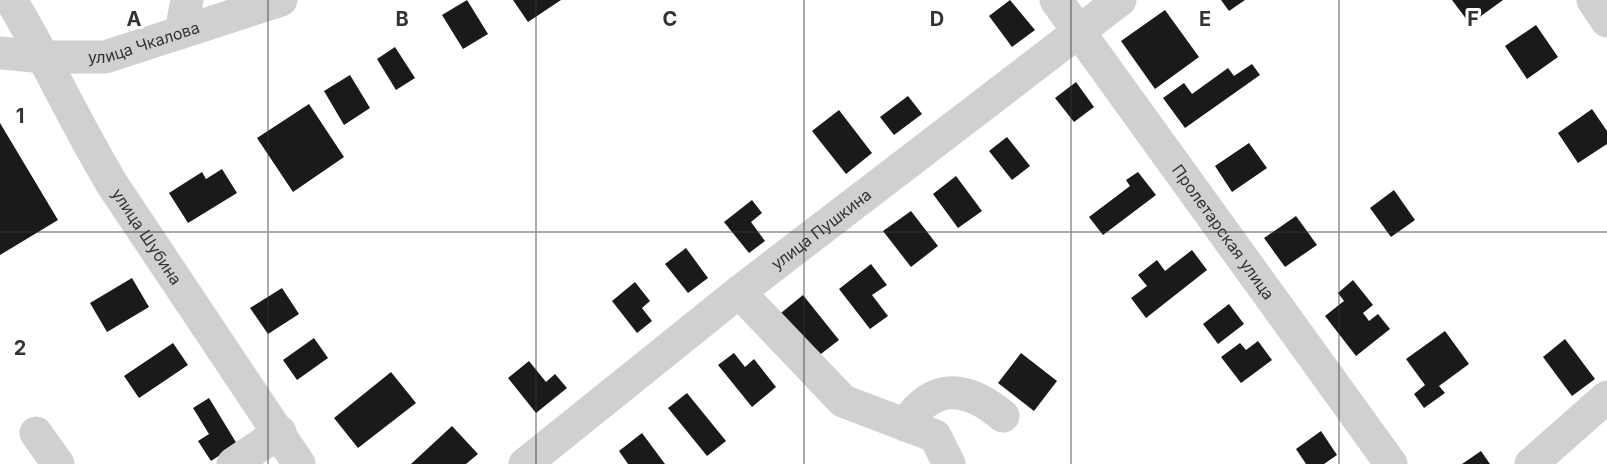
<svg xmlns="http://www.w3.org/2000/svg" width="1607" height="464" font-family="Inter,sans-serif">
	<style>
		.building { fill: #1a1a1a }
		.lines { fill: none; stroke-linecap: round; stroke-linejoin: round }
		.minor { stroke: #d0d0d0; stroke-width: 33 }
		.grid { fill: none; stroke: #333; stroke-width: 1.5; stroke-opacity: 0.55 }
		.labels { text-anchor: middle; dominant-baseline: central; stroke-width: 6; stroke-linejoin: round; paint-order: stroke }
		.street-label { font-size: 16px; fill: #333; stroke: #fff }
		.grid-label { font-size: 20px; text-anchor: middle; font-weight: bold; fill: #333; stroke: #fff; stroke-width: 6; stroke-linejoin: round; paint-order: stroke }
	</style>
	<rect width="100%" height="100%" fill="#fff"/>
	<g class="building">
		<path d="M 467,0 L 488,34 L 463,49 L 442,15 Z"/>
		<path d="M 513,0 L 561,0 L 528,22 Z"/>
		<path d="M 1010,0 L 1035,30 L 1012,47 L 989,16 Z"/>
		<path d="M 1221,0 L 1245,0 L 1229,11 Z"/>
		<path d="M 1452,0 L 1503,0 L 1470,24 Z"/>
		<path d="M 1165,10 L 1199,57 L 1155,89 L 1121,41 Z"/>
		<path d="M 1536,25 L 1558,57 L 1527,79 L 1505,46 Z"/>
		<path d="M 395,47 L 415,78 L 396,90 L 377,59 Z"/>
		<path d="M 1252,64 L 1260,75 L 1185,128 L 1163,98 L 1184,83 L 1192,94 L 1228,68 L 1234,76 Z"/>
		<path d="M 350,75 L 370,108 L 344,125 L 324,91 Z"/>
		<path d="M 1076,82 L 1094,107 L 1074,122 L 1055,98 Z"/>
		<path d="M 908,96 L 922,114 L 894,135 L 880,117 Z"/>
		<path d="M 309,104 L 344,157 L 293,192 L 257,138 Z"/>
		<path d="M 1592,109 L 1607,131 L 1607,144 L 1578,163 L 1558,133 Z"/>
		<path d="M 839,110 L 872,153 L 846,174 L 812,131 Z"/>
		<path d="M 0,123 L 58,220 L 0,255 Z"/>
		<path d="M 1007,137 L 1030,166 L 1012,180 L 989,151 Z"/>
		<path d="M 1249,143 L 1267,168 L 1232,192 L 1215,166 Z"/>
		<path d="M 222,169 L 237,193 L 188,223 L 169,193 L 202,172 L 206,179 Z"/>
		<path d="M 1138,172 L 1156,195 L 1103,235 L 1089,217 L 1130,186 L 1126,180 Z"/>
		<path d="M 956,176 L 982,211 L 958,228 L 933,194 Z"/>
		<path d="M 1394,190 L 1415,220 L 1391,237 L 1370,208 Z"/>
		<path d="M 752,200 L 762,213 L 751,222 L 765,241 L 749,253 L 724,222 Z"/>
		<path d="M 911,211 L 938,246 L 911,267 L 883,231 Z"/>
		<path d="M 1296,216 L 1317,245 L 1285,267 L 1264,238 Z"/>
		<path d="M 686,248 L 708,278 L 688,293 L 665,264 Z"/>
		<path d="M 1192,250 L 1207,270 L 1146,318 L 1131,298 L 1147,286 L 1138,275 L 1157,260 L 1165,271 Z"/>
		<path d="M 871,264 L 887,285 L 872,295 L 888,316 L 870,329 L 839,289 Z"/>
		<path d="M 132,278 L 149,307 L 107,332 L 90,303 Z"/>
		<path d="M 1353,280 L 1373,305 L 1363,313 L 1369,321 L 1378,314 L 1390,329 L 1356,356 L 1325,316 L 1344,301 L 1338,293 Z"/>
		<path d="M 635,282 L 650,301 L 642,308 L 652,321 L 637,333 L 612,301 Z"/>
		<path d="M 282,288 L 299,314 L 268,334 L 250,308 Z"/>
		<path d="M 803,295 L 839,340 L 817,357 L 781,313 Z"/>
		<path d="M 1229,304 L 1244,324 L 1218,344 L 1203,324 Z"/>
		<path d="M 1445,331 L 1469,364 L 1439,386 L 1445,393 L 1424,408 L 1414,394 L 1425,385 L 1406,359 Z"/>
		<path d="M 314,338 L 328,358 L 297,380 L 283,360 Z"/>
		<path d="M 1565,339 L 1595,379 L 1572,396 L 1543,357 Z"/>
		<path d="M 1258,341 L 1272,360 L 1241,383 L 1221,357 L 1240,343 L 1246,350 Z"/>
		<path d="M 173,343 L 188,365 L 139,398 L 124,376 Z"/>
		<path d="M 734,353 L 745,367 L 754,359 L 776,387 L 752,407 L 718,365 Z"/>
		<path d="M 1021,353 L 1057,381 L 1034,411 L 998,383 Z"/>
		<path d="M 529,361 L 546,382 L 555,374 L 567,388 L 536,413 L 508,378 Z"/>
		<path d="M 391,372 L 416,403 L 358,448 L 334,418 Z"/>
		<path d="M 687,393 L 726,441 L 707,456 L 668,408 Z"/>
		<path d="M 209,398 L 237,444 L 211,461 L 198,441 L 209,434 L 193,408 Z"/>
		<path d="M 452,426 L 478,454 L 466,464 L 411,464 Z"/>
		<path d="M 1321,431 L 1337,455 L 1324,464 L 1306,464 L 1296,449 Z"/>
		<path d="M 642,433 L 665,464 L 628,464 L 619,451 Z"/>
		<path d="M 1481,451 L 1490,464 L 1462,464 Z"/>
	</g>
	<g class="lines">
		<g class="minor">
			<path id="s1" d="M 11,0 C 47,60 76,124 112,184 L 299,464"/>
			<path id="s2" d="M 1056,0 L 1391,464"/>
			<path d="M 1593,0 L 1607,21"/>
			<path d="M 181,32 L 187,0"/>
			<path id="s3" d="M 0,53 L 45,57 L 105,57 L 281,0"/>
			<path d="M 739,292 L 843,401 L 935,436 L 949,464"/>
			<path d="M 905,425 C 933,382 966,385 1003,416"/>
			<path d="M 36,433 L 58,464"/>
			<path d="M 233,464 L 280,432"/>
			<path id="s4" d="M 525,464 L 739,292 L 1120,0"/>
			<path d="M 1531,464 L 1607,397"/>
		</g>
	</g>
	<path class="grid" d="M 268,0 L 268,464M 536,0 L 536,464M 804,0 L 804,464M 1071,0 L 1071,464M 1339,0 L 1339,464M 0,232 L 1607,232"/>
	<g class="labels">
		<g class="street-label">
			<text stroke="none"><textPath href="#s3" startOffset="146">улица Чкалова</textPath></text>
			<text stroke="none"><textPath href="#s4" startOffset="378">улица Пушкина</textPath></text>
			<text stroke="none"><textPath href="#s2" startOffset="286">Пролетарская улица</textPath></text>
			<text stroke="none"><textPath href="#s1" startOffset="273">улица Шубина</textPath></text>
		</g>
	</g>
	<g class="grid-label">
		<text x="134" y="26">A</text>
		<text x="402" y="26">B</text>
		<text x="670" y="26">C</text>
		<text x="937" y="26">D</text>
		<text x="1205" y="26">E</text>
		<text x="1473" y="26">F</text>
		<text x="20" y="123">1</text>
		<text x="20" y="355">2</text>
	</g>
</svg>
